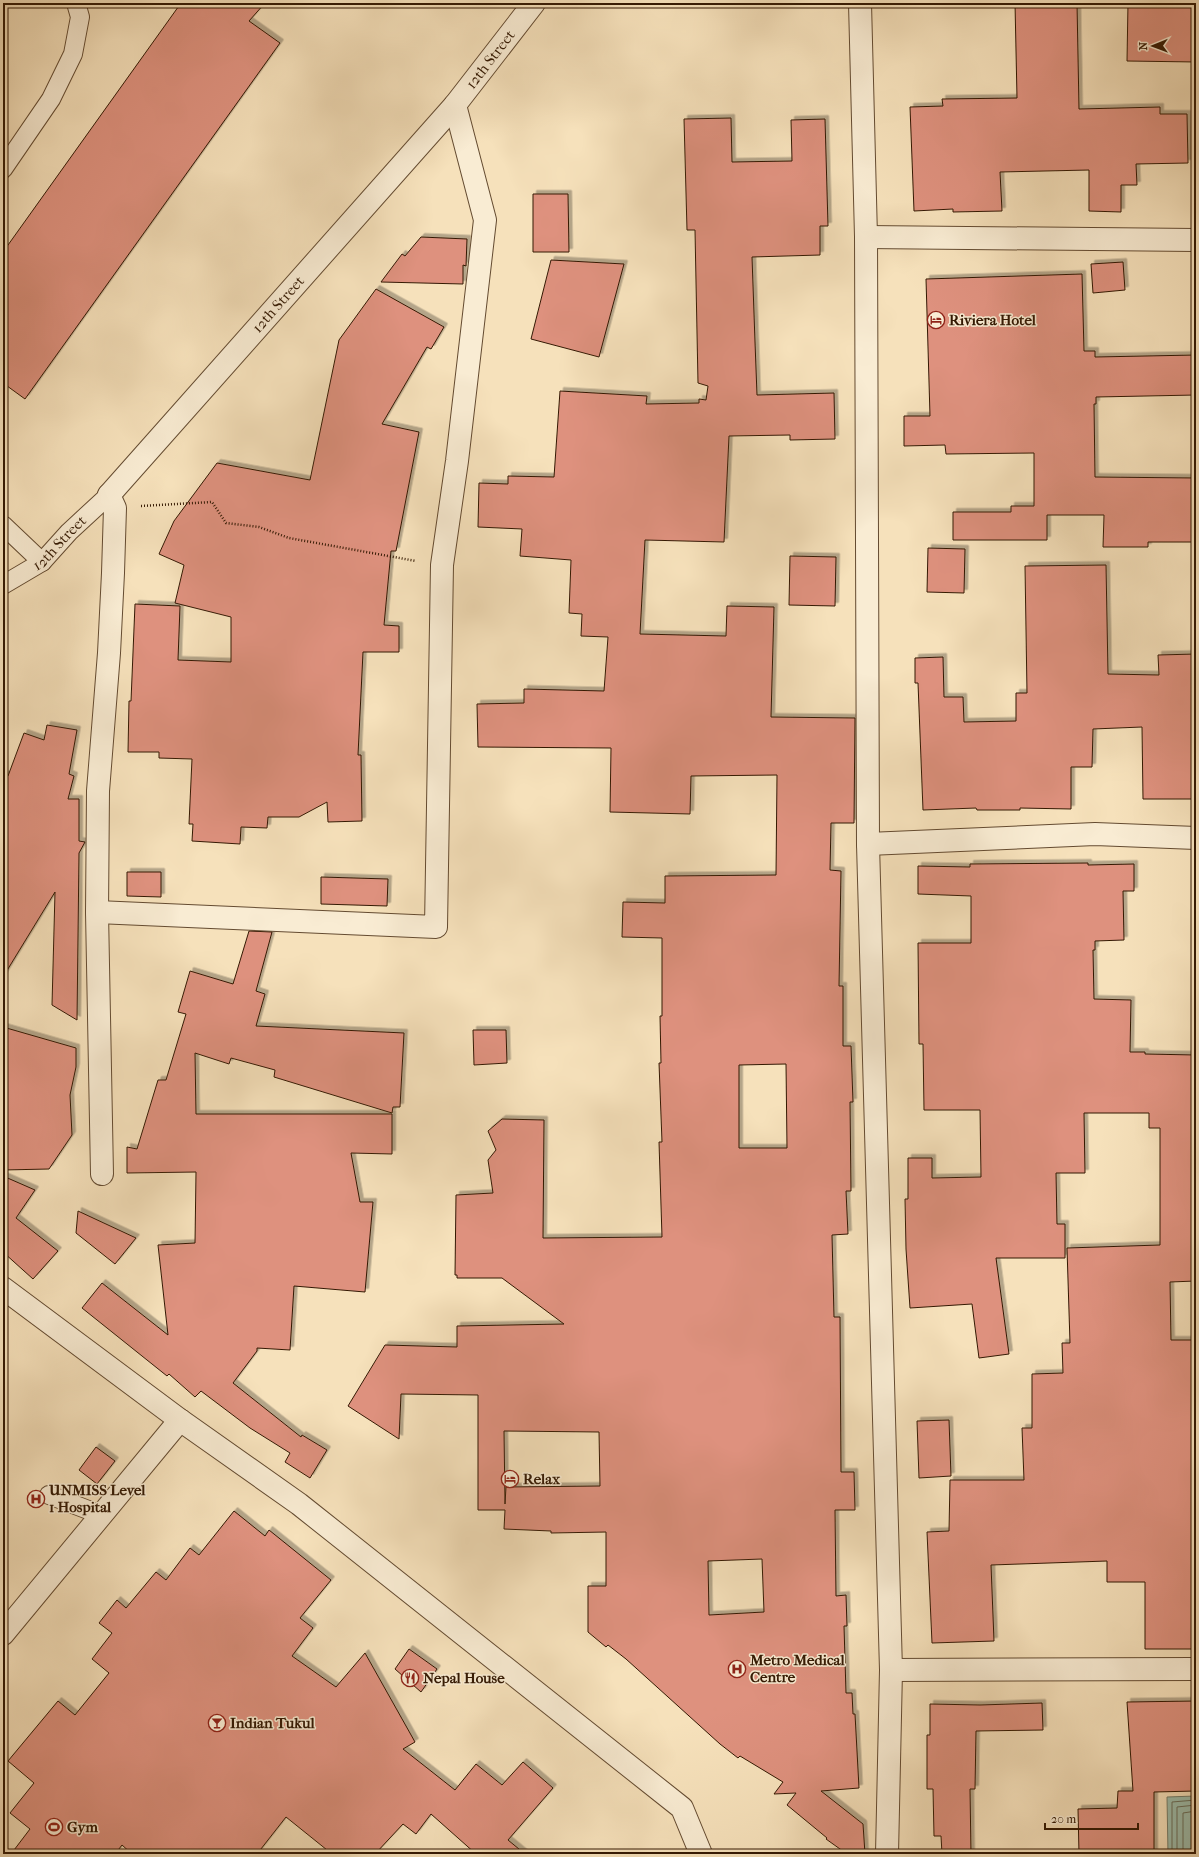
<svg xmlns="http://www.w3.org/2000/svg" width="1199" height="1857" font-family="'IM FELL French Canon',serif">
	<style>
		.water { fill: #9dbead; stroke: #737c69 }
		.lines { fill: none; stroke-linecap: round; stroke-linejoin: round }
		.shore { stroke: #686c58; stroke-width: 1 }
		.building { fill: #de917e; stroke: #341903; fill-rule: evenodd; filter: url(#shadow) }
		.service-casing { stroke: #644b31; stroke-width: 20 }
		.minor-casing { stroke: #644b31; stroke-width: 24 }
		.tertiary-casing { stroke: #644b31; stroke-width: 24 }
		.path { stroke: #341903; stroke-width: 2.5; stroke-dasharray: 1 2; stroke-linecap: butt }
		.service { stroke: #f9ecd3; stroke-width: 18 }
		.minor { stroke: #f9ecd3; stroke-width: 22 }
		.tertiary { stroke: #f9ecd3; stroke-width: 22 }
		.labels { text-anchor: middle; dominant-baseline: central; stroke-width: 3; stroke-linejoin: round; paint-order: stroke }
		.street-label { font-size: 15px; fill: #341903; stroke: #f9ecd3 }
		.poi-label { font-size: 15px; font-weight: bold; fill: #341903; stroke: #f9ecd3; text-anchor: start }
	</style>
	<defs>
		<filter id="shadow"><feDropShadow dx="3.5" dy="-3.5" stdDeviation="0" flood-color="#0004"/></filter>
	</defs>
	<rect width="100%" height="100%" fill="#f6e1bb"/>
	<filter id="stains"><feTurbulence type="fractalNoise" baseFrequency=".005" numOctaves="4"/><feColorMatrix values="0 0 0 0 .2 0 0 0 0 .09 0 0 0 0 .02 0 0 0 .5 -.17"/></filter>
	<radialGradient id="worn" r=".72"><stop offset=".6" stop-color="#630" stop-opacity="0"/><stop offset="1" stop-color="#630" stop-opacity=".3"/></radialGradient>
	<path class="water" d="M 1196,1796 L 1196,1854 L 1168,1854 L 1167,1797 Z"/>
	<g class="lines">
		<g class="shore">
			<path d="M 1172,1854 L 1172,1802 L 1196,1800"/>
			<path d="M 1177,1854 L 1177,1807 L 1196,1805"/>
			<path d="M 1183,1854 L 1183,1813 L 1196,1811"/>
		</g>
	</g>
	<g class="building">
		<path d="M 181,3 L 265,3 L 249,21 L 280,43 L 25,399 L 3,383 L 3,252 Z"/>
		<path d="M 1015,3 L 1077,3 L 1079,109 L 1160,107 L 1160,114 L 1187,114 L 1188,163 L 1136,164 L 1137,185 L 1121,185 L 1121,212 L 1089,211 L 1089,170 L 1000,172 L 1002,211 L 953,212 L 953,209 L 914,211 L 910,107 L 943,106 L 942,99 L 1017,98 Z"/>
		<path d="M 1128,3 L 1196,3 L 1196,62 L 1127,61 Z"/>
		<path d="M 731,118 L 732,162 L 792,161 L 791,120 L 825,119 L 828,226 L 820,226 L 820,255 L 752,257 L 755,342 L 757,395 L 834,393 L 835,439 L 790,440 L 790,435 L 729,436 L 724,542 L 645,540 L 640,634 L 726,636 L 727,606 L 774,607 L 771,717 L 855,718 L 854,823 L 831,823 L 830,870 L 841,871 L 839,986 L 843,986 L 843,1046 L 851,1046 L 853,1102 L 850,1102 L 851,1191 L 846,1191 L 848,1234 L 832,1235 L 834,1317 L 840,1317 L 841,1472 L 854,1472 L 855,1510 L 835,1510 L 836,1596 L 846,1595 L 847,1626 L 844,1626 L 846,1693 L 852,1693 L 853,1714 L 855,1714 L 859,1788 L 821,1791 L 863,1824 L 865,1854 L 847,1854 L 826,1839 L 827,1838 L 787,1805 L 796,1793 L 774,1794 L 783,1782 L 740,1756 L 738,1758 L 720,1744 L 626,1659 L 608,1645 L 606,1647 L 588,1632 L 588,1586 L 606,1586 L 606,1532 L 551,1533 L 551,1531 L 504,1529 L 505,1510 L 478,1510 L 478,1395 L 401,1394 L 399,1439 L 348,1406 L 385,1345 L 457,1347 L 457,1326 L 564,1324 L 502,1278 L 457,1278 L 457,1275 L 455,1275 L 456,1195 L 493,1193 L 488,1160 L 496,1150 L 488,1131 L 502,1119 L 544,1120 L 543,1238 L 662,1237 L 659,1142 L 662,1142 L 659,1063 L 661,1063 L 660,1016 L 662,1016 L 662,938 L 622,937 L 623,902 L 665,903 L 665,876 L 776,875 L 777,775 L 691,776 L 690,814 L 610,812 L 611,748 L 478,747 L 477,704 L 524,703 L 524,689 L 604,691 L 608,637 L 581,636 L 582,614 L 569,613 L 571,560 L 520,556 L 522,529 L 478,527 L 479,483 L 508,484 L 508,476 L 554,477 L 560,391 L 647,396 L 646,404 L 699,403 L 699,399 L 706,400 L 708,386 L 698,383 L 695,230 L 687,230 L 684,119 ZM 786,1064 L 787,1148 L 739,1148 L 739,1065 ZM 504,1431 L 599,1432 L 600,1486 L 506,1487 L 505,1504 ZM 762,1559 L 764,1612 L 709,1615 L 708,1561 Z"/>
		<path d="M 533,194 L 568,194 L 569,252 L 533,252 Z"/>
		<path d="M 421,237 L 467,239 L 466,266 L 463,265 L 463,284 L 381,282 L 402,254 L 405,256 Z"/>
		<path d="M 551,260 L 624,264 L 599,357 L 531,339 Z"/>
		<path d="M 1123,262 L 1125,290 L 1093,293 L 1091,264 Z"/>
		<path d="M 1082,274 L 1084,351 L 1095,351 L 1095,357 L 1196,355 L 1196,395 L 1096,397 L 1096,404 L 1094,404 L 1095,477 L 1196,478 L 1196,542 L 1148,542 L 1148,547 L 1103,547 L 1104,515 L 1047,515 L 1047,540 L 953,540 L 953,512 L 1011,512 L 1011,506 L 1034,506 L 1034,453 L 946,454 L 945,445 L 904,446 L 904,416 L 930,416 L 926,279 Z"/>
		<path d="M 376,289 L 444,327 L 431,349 L 427,347 L 382,424 L 419,432 L 396,551 L 391,551 L 384,625 L 399,626 L 399,652 L 363,652 L 358,755 L 361,755 L 362,821 L 328,822 L 327,802 L 299,817 L 268,817 L 267,828 L 241,827 L 240,844 L 192,841 L 193,824 L 189,824 L 192,759 L 159,758 L 159,752 L 128,752 L 129,701 L 131,701 L 135,604 L 180,606 L 178,660 L 231,662 L 231,617 L 175,603 L 184,565 L 159,554 L 174,521 L 217,463 L 310,480 L 339,340 Z"/>
		<path d="M 928,548 L 965,549 L 964,593 L 927,592 Z"/>
		<path d="M 790,556 L 836,557 L 835,606 L 789,605 Z"/>
		<path d="M 1106,565 L 1108,674 L 1159,675 L 1158,655 L 1196,654 L 1196,799 L 1143,799 L 1142,727 L 1093,729 L 1092,767 L 1071,767 L 1071,809 L 1020,808 L 1020,810 L 977,810 L 976,808 L 923,810 L 918,683 L 915,683 L 915,658 L 943,657 L 944,697 L 963,697 L 964,722 L 1016,721 L 1016,693 L 1027,693 L 1025,566 Z"/>
		<path d="M 47,725 L 77,730 L 69,774 L 74,776 L 68,799 L 79,799 L 79,841 L 85,842 L 79,853 L 77,1020 L 52,1005 L 55,892 L 3,977 L 3,774 L 8,776 L 24,733 L 44,740 Z"/>
		<path d="M 1088,863 L 1088,865 L 1134,864 L 1134,891 L 1123,891 L 1124,940 L 1095,941 L 1095,950 L 1093,950 L 1094,999 L 1131,1000 L 1130,1052 L 1145,1052 L 1145,1054 L 1196,1055 L 1196,1189 L 1192,1189 L 1192,1249 L 1196,1249 L 1196,1281 L 1170,1282 L 1171,1340 L 1196,1340 L 1196,1649 L 1145,1649 L 1145,1582 L 1107,1582 L 1107,1561 L 991,1565 L 994,1641 L 932,1643 L 927,1532 L 949,1531 L 950,1480 L 1024,1480 L 1022,1428 L 1032,1428 L 1032,1374 L 1063,1373 L 1062,1343 L 1070,1343 L 1067,1248 L 1160,1245 L 1160,1128 L 1149,1128 L 1149,1113 L 1084,1113 L 1085,1173 L 1056,1173 L 1057,1224 L 1065,1224 L 1065,1258 L 996,1258 L 1009,1354 L 979,1358 L 972,1304 L 910,1308 L 906,1249 L 905,1199 L 908,1199 L 908,1158 L 932,1158 L 932,1178 L 981,1177 L 980,1110 L 924,1110 L 923,1044 L 919,1044 L 918,943 L 971,943 L 971,896 L 918,894 L 918,866 L 970,867 L 970,864 Z"/>
		<path d="M 127,872 L 161,872 L 161,897 L 127,896 Z"/>
		<path d="M 321,877 L 388,879 L 387,906 L 321,904 Z"/>
		<path d="M 249,931 L 272,932 L 256,991 L 265,994 L 256,1026 L 404,1033 L 400,1107 L 393,1107 L 392,1113 L 274,1077 L 275,1070 L 231,1058 L 229,1064 L 195,1053 L 196,1114 L 392,1114 L 392,1154 L 351,1153 L 360,1202 L 373,1202 L 365,1292 L 294,1286 L 290,1350 L 257,1348 L 257,1351 L 233,1383 L 301,1437 L 302,1435 L 327,1450 L 310,1478 L 285,1462 L 290,1453 L 250,1428 L 201,1391 L 195,1397 L 169,1374 L 167,1376 L 82,1308 L 102,1283 L 168,1335 L 158,1245 L 195,1243 L 196,1172 L 127,1173 L 127,1147 L 137,1149 L 158,1080 L 166,1080 L 186,1014 L 178,1012 L 190,971 L 233,984 Z"/>
		<path d="M 3,1027 L 76,1048 L 76,1067 L 70,1095 L 72,1135 L 49,1169 L 3,1170 Z"/>
		<path d="M 473,1030 L 506,1030 L 507,1063 L 474,1065 Z"/>
		<path d="M 3,1176 L 35,1190 L 16,1218 L 58,1251 L 33,1279 L 3,1252 Z"/>
		<path d="M 78,1211 L 136,1238 L 115,1264 L 76,1233 Z"/>
		<path d="M 949,1420 L 951,1476 L 919,1478 L 917,1421 Z"/>
		<path d="M 96,1447 L 115,1461 L 97,1484 L 79,1470 Z"/>
		<path d="M 234,1511 L 265,1536 L 269,1530 L 331,1580 L 300,1618 L 313,1628 L 292,1656 L 336,1687 L 365,1653 L 415,1742 L 403,1749 L 455,1790 L 476,1764 L 502,1785 L 523,1762 L 553,1788 L 508,1840 L 525,1854 L 476,1854 L 431,1814 L 416,1834 L 403,1824 L 375,1854 L 332,1854 L 286,1817 L 257,1854 L 132,1854 L 122,1845 L 115,1854 L 11,1854 L 30,1829 L 10,1813 L 34,1783 L 8,1761 L 58,1701 L 75,1715 L 109,1673 L 92,1659 L 112,1633 L 99,1623 L 117,1600 L 126,1608 L 156,1572 L 166,1580 L 190,1548 L 199,1555 Z"/>
		<path d="M 409,1649 L 437,1669 L 421,1692 L 395,1669 Z"/>
		<path d="M 1196,1701 L 1196,1791 L 1154,1792 L 1154,1854 L 1079,1854 L 1078,1809 L 1117,1808 L 1118,1791 L 1133,1791 L 1127,1702 Z"/>
		<path d="M 1042,1703 L 1043,1730 L 976,1731 L 975,1789 L 970,1789 L 971,1854 L 942,1854 L 941,1836 L 934,1836 L 933,1789 L 927,1789 L 927,1735 L 930,1735 L 930,1704 L 980,1705 Z"/>
	</g>
	<g class="lines">
		<defs>
			<g id="service">
				<path d="M 3,169 L 51,99 L 73,54 L 80,17 L 76,3"/>
				<path d="M 3,525 L 42,562"/>
				<path id="s1" d="M 3,585 L 42,562 L 69,532 L 109,495"/>
				<path d="M 49,1495 L 91,1511"/>
			</g>
			<g id="minor">
				<path d="M 866,237 L 1196,240"/>
				<path d="M 868,844 L 1095,834 L 1196,838"/>
				<path d="M 97,912 L 436,927 L 442,565 L 457,461 L 485,220 L 455,105"/>
				<path d="M 102,1174 L 97,912 L 98,791 L 109,653 L 113,573 L 115,508 L 109,495"/>
				<path d="M 3,1288 L 180,1420 L 299,1504 L 682,1808 L 701,1854"/>
				<path d="M 3,1634 L 180,1420"/>
				<path d="M 891,1670 L 1196,1669"/>
			</g>
			<g id="tertiary">
				<path d="M 860,3 L 866,237 L 868,844 L 891,1670 L 887,1854"/>
				<path id="s2" d="M 109,495 L 455,105 L 534,3"/>
			</g>
		</defs>
		<use href="#service" class="service-casing"/>
		<use href="#minor" class="minor-casing"/>
		<use href="#tertiary" class="tertiary-casing"/>
		<path class="path" d="M 141,506 L 212,502 L 226,523 L 259,527 L 289,538 L 416,561"/>
		<use href="#service" class="service"/>
		<use href="#minor" class="minor"/>
		<use href="#tertiary" class="tertiary"/>
	</g>
	<defs>
		<symbol id="hotel-ring" viewBox="-11 -11 22 22"><circle r="9.5" fill="#f9ecd3" stroke="#8f2418" stroke-width="1.5"/><path d="M-6-4.5h1.5V1H6V5H4.5V3h-9V5H-6ZM-4 0a1.8 1.8 0 1 1 3.6 0ZM.5 0V-2.5h3Q6-2.5 6 0Z" fill="#8f2418"/></symbol>
		<symbol id="hospital-ring" viewBox="-11 -11 22 22"><circle r="9.5" fill="#f9ecd3" stroke="#8f2418" stroke-width="1.5"/><path d="M-5-5h3v3.5h4V-5h3V5h-3V1.5h-4V5h-3Z" fill="#8f2418"/></symbol>
		<symbol id="restaurant-ring" viewBox="-11 -11 22 22"><circle r="9.5" fill="#f9ecd3" stroke="#8f2418" stroke-width="1.5"/><path d="M-5-6h1v4h1v-4h1v4h1v-4h1v5L-1.5 .5V6h-2V.5L-5-1ZM5-6V6H3V1.5H1.5Q1.5-4 5-6Z" fill="#8f2418"/></symbol>
		<symbol id="bar-ring" viewBox="-11 -11 22 22"><circle r="9.5" fill="#f9ecd3" stroke="#8f2418" stroke-width="1.5"/><path d="M-6-5H6L.8 .8V4.5H3.5V6h-7V4.5H-.8V.8Z" fill="#8f2418"/></symbol>
		<symbol id="stadium-ring" viewBox="-11 -11 22 22"><circle r="9.5" fill="#f9ecd3" stroke="#8f2418" stroke-width="1.5"/><path d="M0-5a6.5 5 0 1 0 0 10a6.5 5 0 1 0 0-10ZM-3.5-1.8h7v3.6h-7Z" fill="#8f2418"/></symbol>
	</defs>
	<g fill-rule="evenodd">
		<use href="#hotel-ring" x="926" y="310" width="20" height="20"/>
		<use href="#hotel-ring" x="500" y="1469" width="20" height="20"/>
		<use href="#hospital-ring" x="26" y="1489" width="20" height="20"/>
		<use href="#hospital-ring" x="727" y="1659" width="20" height="20"/>
		<use href="#restaurant-ring" x="400" y="1668" width="20" height="20"/>
		<use href="#bar-ring" x="207" y="1713" width="20" height="20"/>
		<use href="#stadium-ring" x="44" y="1817" width="20" height="20"/>
	</g>
	<g class="labels">
		<g class="street-label">
			<text stroke="none"><textPath href="#s2" startOffset="579">12th Street</textPath></text>
			<text stroke="none"><textPath href="#s2" startOffset="255">12th Street</textPath></text>
			<text stroke="none"><textPath href="#s1" startOffset="71">12th Street</textPath></text>
		</g>
		<g class="poi-label">
			<text x="949" y="320">Riviera Hotel</text>
			<text x="523" y="1479">Relax</text>
			<text x="49" y="1490">UNMISS Level<tspan x="49" dy="17">1 Hospital</tspan></text>
			<text x="750" y="1660">Metro Medical<tspan x="750" dy="17">Centre</tspan></text>
			<text x="423" y="1678">Nepal House</text>
			<text x="230" y="1723">Indian Tukul</text>
			<text x="67" y="1827">Gym</text>
		</g>
	</g>
	<rect width="1199" height="1857" fill="none" stroke="#f6e1bb" stroke-width="16"/>
	<rect x="4" y="4" width="1191" height="1849" fill="none" stroke="#341903" stroke-width="2"/>
	<rect x="8" y="8" width="1183" height="1841" fill="none" stroke="#341903"/>
	<g transform="translate(1153 46) rotate(269)" stroke="#f9ecd3" stroke-width="3" paint-order="stroke">
	<path d="M0-3L7 15L0 10L-7 15Z" fill="#341903"/>
	<text y="-6" font-size="11" font-weight="bold" text-anchor="middle" fill="#341903">N</text>
	</g>
	<path d="M1045 1823v6h93v-6" fill="none" stroke="#341903" stroke-width="2"/>
	<text x="1051" y="1823" font-size="12" fill="#341903" stroke="#f9ecd3" stroke-width="3" paint-order="stroke">20 m</text>
	<rect width="100%" height="100%" filter="url(#stains)"/>
	<rect width="100%" height="100%" fill="url(#worn)"/>
</svg>
